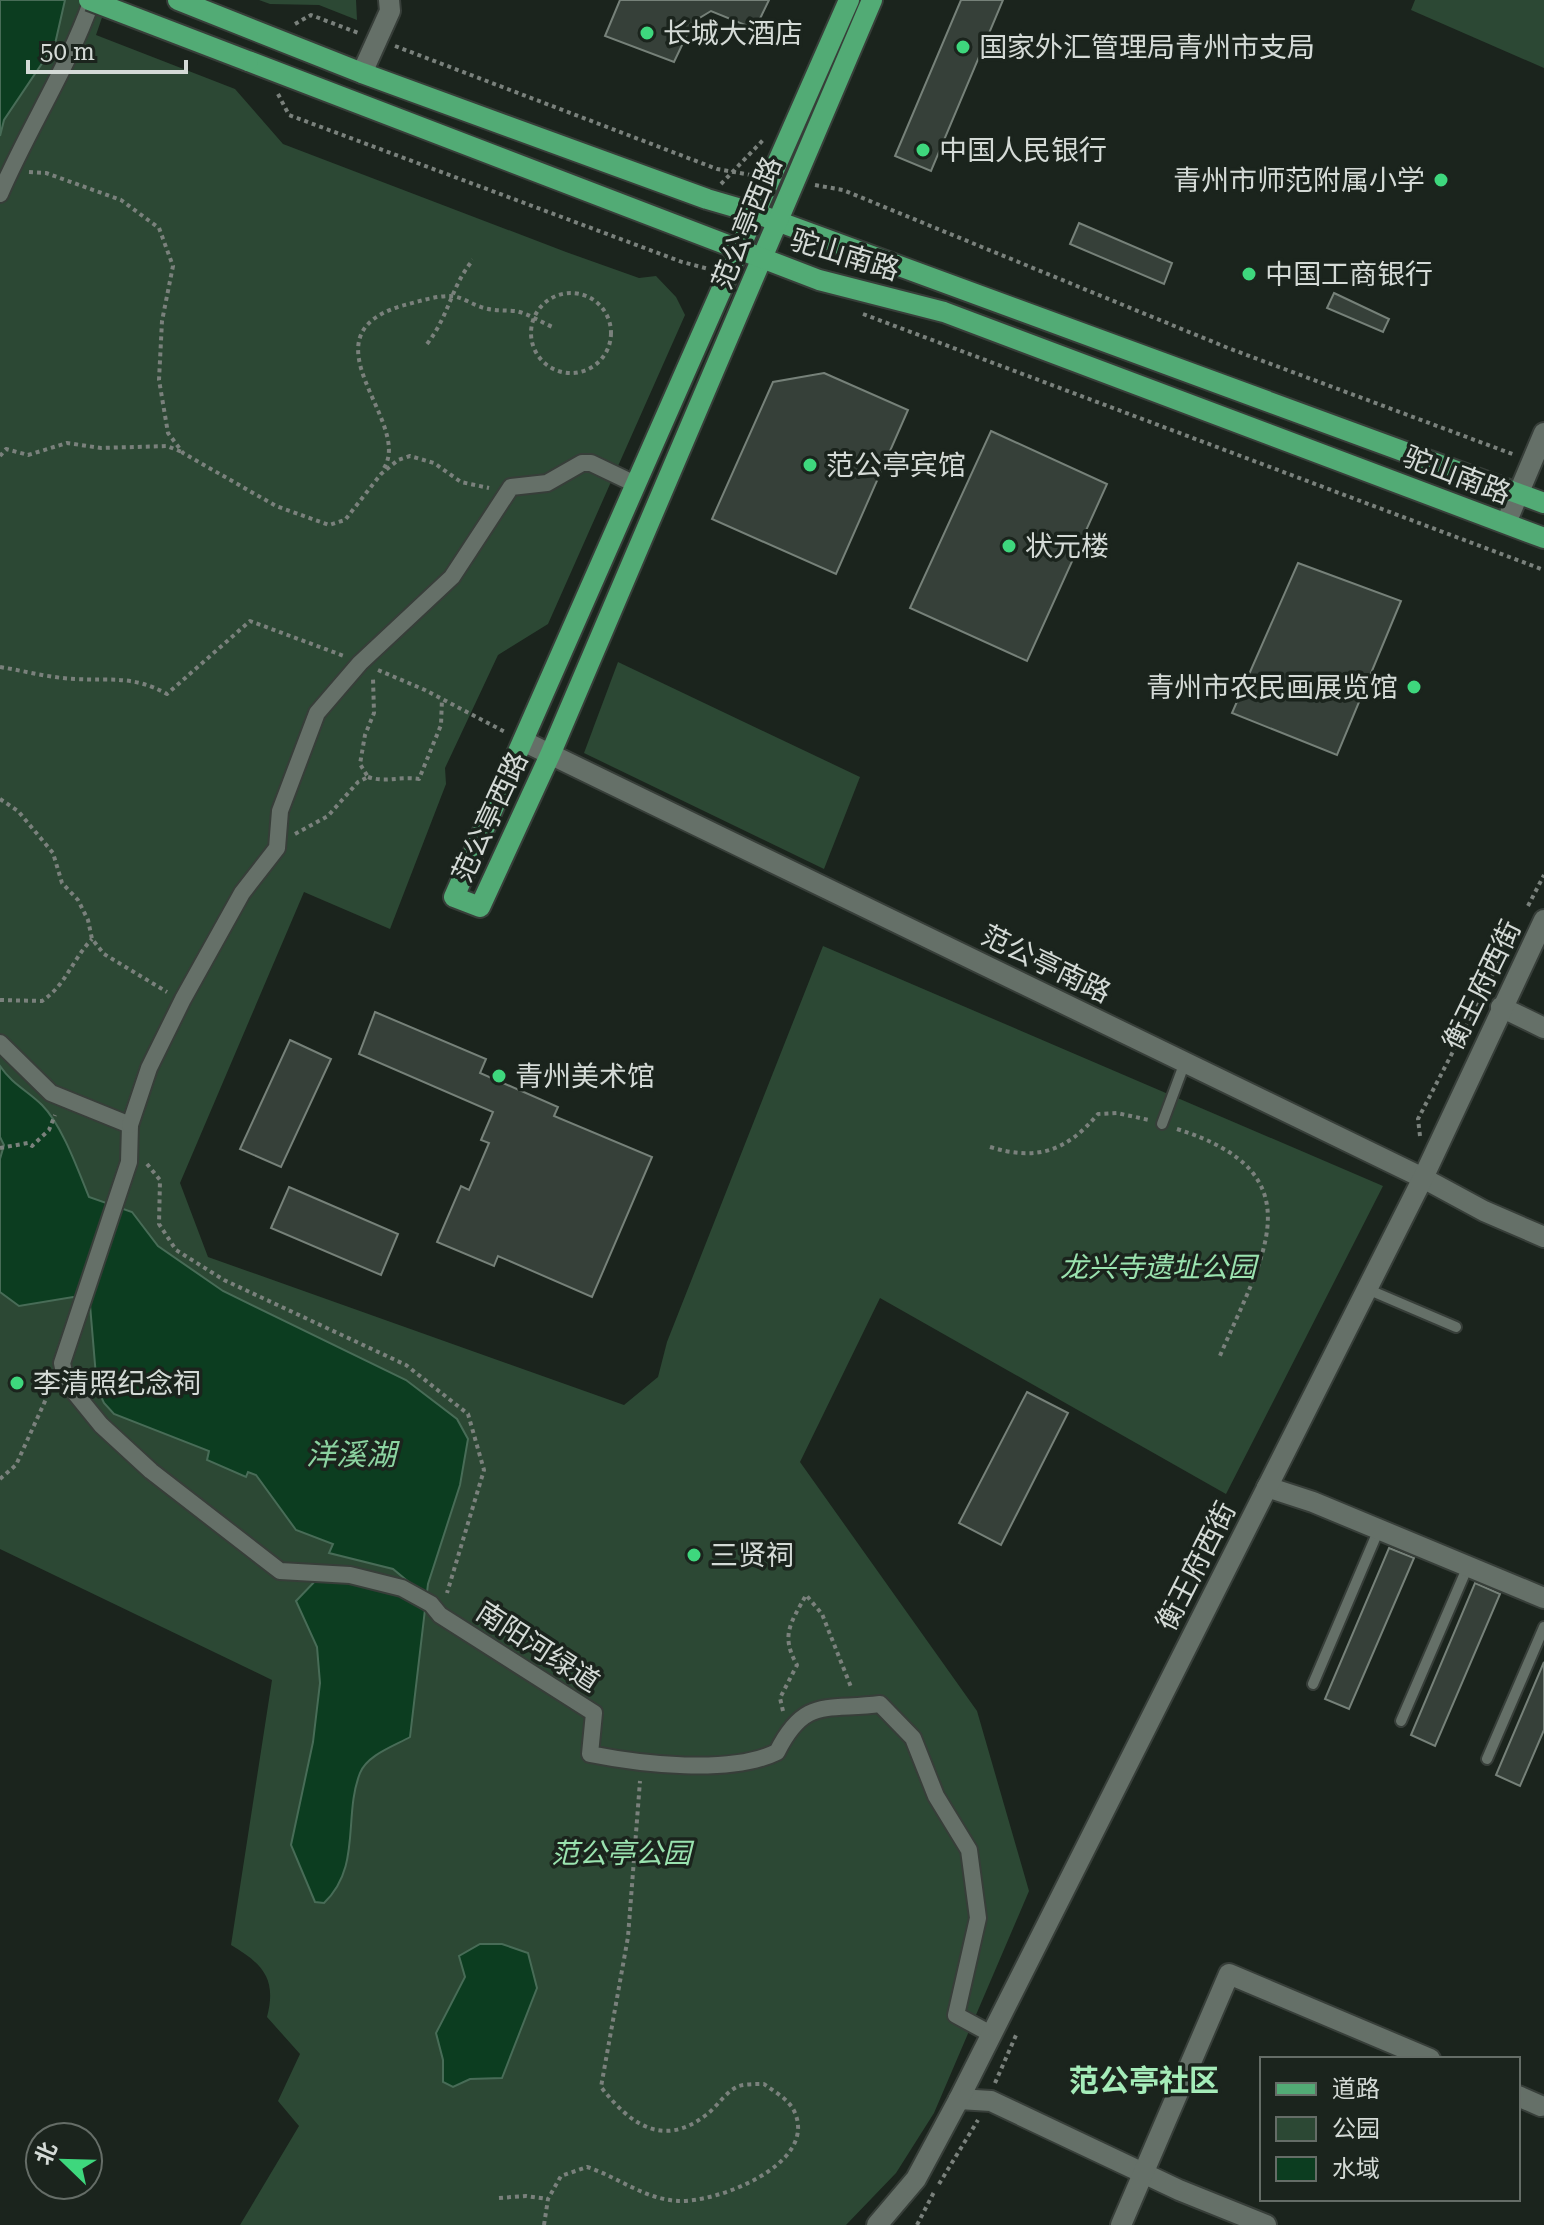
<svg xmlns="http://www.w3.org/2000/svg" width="1544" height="2225" font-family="'Roboto Serif','Noto Sans SC',serif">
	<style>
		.green { fill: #2c4834 }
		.water { fill: #0c3d20; stroke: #486c57; stroke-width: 2 }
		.building { fill: #364039; stroke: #768179; stroke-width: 2 }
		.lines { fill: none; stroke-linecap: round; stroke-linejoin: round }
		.service-casing { stroke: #373e39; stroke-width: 14 }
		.pedestrian-casing { stroke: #373e39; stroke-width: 20 }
		.minor-casing { stroke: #373e39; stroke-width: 24 }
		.tertiary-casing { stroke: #373e39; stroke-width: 24 }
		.primary-casing { stroke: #373e39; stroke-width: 24 }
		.path { stroke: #7a817c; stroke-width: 4; stroke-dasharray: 4 4; stroke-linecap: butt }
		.service { stroke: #657068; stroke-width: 10 }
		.pedestrian { stroke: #657068; stroke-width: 16 }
		.minor { stroke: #657068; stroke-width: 20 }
		.tertiary { stroke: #657068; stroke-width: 20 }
		.primary { stroke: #52ab75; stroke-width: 20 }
		.primary-bridge-casing { stroke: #373e39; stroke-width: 24; stroke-linecap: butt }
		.primary-bridge { stroke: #52ab75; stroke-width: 20 }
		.poi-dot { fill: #3ed77d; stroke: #1b241d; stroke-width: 3 }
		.labels { text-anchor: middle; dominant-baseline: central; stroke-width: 7; stroke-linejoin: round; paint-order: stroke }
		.poi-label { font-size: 28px; fill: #d4dad6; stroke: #1b241d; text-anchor: start }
		.street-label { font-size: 28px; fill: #d4dad6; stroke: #1b241d }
		.park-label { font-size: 28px; font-style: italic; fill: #9ae3af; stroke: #1b241d }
		.water-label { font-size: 30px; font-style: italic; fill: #8bd3a0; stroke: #1b241d }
		.neighbourhood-label { font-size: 30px; font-weight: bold; fill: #a5ecb9; stroke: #1b241d }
	</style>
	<rect width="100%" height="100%" fill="#1b241d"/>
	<g class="green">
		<path d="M 0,0 L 108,0 L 96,35 L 235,89 L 283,144 L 566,252 L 639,278 L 656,276 L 676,297 L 685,315 L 548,624 L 498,655 L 445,768 L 446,784 L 390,929 L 304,892 L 180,1183 L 208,1257 L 624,1405 L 658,1377 L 667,1342 L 823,946 L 1383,1186 L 1226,1494 L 880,1298 L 800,1462 L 977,1711 L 1029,1891 L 934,2113 L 896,2173 L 846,2225 L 240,2225 L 299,2126 L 278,2101 L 300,2054 L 267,2017 C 277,1979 263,1964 231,1945 L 272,1680 L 0,1549 Z"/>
		<path d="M 259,0 L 356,0 L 357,20 L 319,5 L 270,4 Z"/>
		<path d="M 1415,0 L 1544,0 L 1544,68 L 1411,10 Z"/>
		<path d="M 618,662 L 860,777 L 824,869 L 584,753 Z"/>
	</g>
	<g class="water">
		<path d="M 0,0 L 65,0 L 55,44 L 4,120 L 0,136 Z"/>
		<path d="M 0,1066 C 12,1084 28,1091 42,1105 C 62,1125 78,1170 89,1197 L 132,1212 L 158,1246 L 223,1291 L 406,1380 L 457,1419 L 468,1439 L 460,1485 L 428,1584 L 410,1737 C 394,1746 367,1755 360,1773 C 343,1816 362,1867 324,1903 L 315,1902 L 291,1845 L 313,1742 L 320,1683 L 317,1647 L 296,1601 L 318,1578 L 354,1579 L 406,1595 L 410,1583 L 393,1569 L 329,1553 L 333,1544 L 296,1530 L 256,1475 L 248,1472 L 246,1477 L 207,1460 L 209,1451 L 114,1414 L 104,1403 L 97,1388 L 90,1305 L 73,1297 L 19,1306 L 0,1292 L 0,1159 L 4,1145 L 0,1137 Z"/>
		<path d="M 480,1944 L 502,1944 L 528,1953 L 537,1988 L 502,2078 L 470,2079 L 453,2087 L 443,2082 L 443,2060 L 436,2033 L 465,1977 L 459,1956 Z"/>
	</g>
	<g class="building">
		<path d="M 620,0 L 769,0 L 755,29 L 711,11 L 693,22 L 674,62 L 605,36 Z"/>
		<path d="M 961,0 L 1003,0 L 931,171 L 895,156 Z"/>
		<path d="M 1079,223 L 1172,263 L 1164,284 L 1070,244 Z"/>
		<path d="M 1334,293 L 1389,319 L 1383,332 L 1327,308 Z"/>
		<path d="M 824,373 L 908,410 L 836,574 L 712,519 L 773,382 Z"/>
		<path d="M 991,431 L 1107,484 L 1027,661 L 910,608 Z"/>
		<path d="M 1298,563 L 1401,601 L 1337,755 L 1232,713 Z"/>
		<path d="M 375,1012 L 486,1059 L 480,1073 L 558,1107 L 554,1116 L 652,1157 L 592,1297 L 498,1256 L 494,1266 L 437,1242 L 461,1186 L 469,1190 L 489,1143 L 481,1140 L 493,1112 L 359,1054 Z"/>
		<path d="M 290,1040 L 331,1059 L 281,1167 L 240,1149 Z"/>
		<path d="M 289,1187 L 398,1234 L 381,1275 L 271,1228 Z"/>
		<path d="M 1027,1392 L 1068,1413 L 1001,1545 L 959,1523 Z"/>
		<path d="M 1389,1548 L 1414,1558 L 1349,1709 L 1325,1699 Z"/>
		<path d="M 1475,1583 L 1500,1594 L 1435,1746 L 1411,1735 Z"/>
		<path d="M 1544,1662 L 1544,1730 L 1520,1786 L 1496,1775 Z"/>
	</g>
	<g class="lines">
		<defs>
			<g id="service">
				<path d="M 1162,1124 L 1185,1062"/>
				<path d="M 1367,1289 L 1456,1327"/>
				<path d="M 1313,1684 L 1379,1529"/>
				<path d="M 1401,1721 L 1468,1566"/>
				<path d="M 1487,1759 L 1544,1627"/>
			</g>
			<g id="pedestrian">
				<path d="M 0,194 C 29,127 68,68 92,0"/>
				<path d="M 0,1043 L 51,1093 L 130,1125 L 129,1162 L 62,1363 L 66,1382 L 101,1425 L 151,1471 L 280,1571 L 350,1575 L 402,1588 L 431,1604 L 440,1615 L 594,1713 L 590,1754 C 640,1764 730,1775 777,1752 C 805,1696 827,1711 880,1704 L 913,1738 L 936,1796 L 969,1850 L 978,1918 L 956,2015 L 991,2034"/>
				<path d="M 130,1125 L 149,1068 L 183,999 L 242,893 L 277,848 L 280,811 L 317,713 L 360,663 L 452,577 L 511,487 L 547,483 L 582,463 L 591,463 L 635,484"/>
			</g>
			<g id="minor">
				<path d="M 1506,523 L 1544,433"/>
				<path d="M 1501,1007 L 1544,1028"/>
				<path d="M 1267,1487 L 1313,1502 L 1544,1598"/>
				<path d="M 1518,2096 L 1541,2106"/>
				<path d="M 959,2099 L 991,2101 L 1179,2190 L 1266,2225"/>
				<path d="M 1121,2225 L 1229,1974 L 1430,2059"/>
			</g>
			<g id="tertiary">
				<path d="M 362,73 L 390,11 L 389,0"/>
				<path d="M 523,741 L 1423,1178 L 1484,1211 L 1544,1237"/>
				<path d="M 877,2225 L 916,2179 L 959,2099 L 1423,1178 L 1544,920"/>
			</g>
			<g id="primary">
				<path d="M 178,0 L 362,73 L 707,199 L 755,213 L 1544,503"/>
				<path d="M 849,0 L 454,897 L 480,907 L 550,755 L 872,0"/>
				<path d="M 248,61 L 819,280 L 944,312 L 1544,538"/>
			</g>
		</defs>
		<use href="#service" class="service-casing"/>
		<use href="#pedestrian" class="pedestrian-casing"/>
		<use href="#minor" class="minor-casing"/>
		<use href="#tertiary" class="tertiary-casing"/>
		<use href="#primary" class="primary-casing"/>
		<g class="path">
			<path d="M 295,24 L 311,15 L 361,34"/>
			<path d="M 395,46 L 717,169 L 751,175"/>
			<path d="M 278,94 L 289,115 L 682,262 L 709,269"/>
			<path d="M 29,172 L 46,173 L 121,200 L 159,228 L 173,266 L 162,321 L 159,380 L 168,433 L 183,453 L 276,506 L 329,525 L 345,520 L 381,474 L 398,460 L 410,456 L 434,463 L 461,482 L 489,488"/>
			<path d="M 721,184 L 764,139"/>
			<path d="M 815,185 L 843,190 L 1228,348 L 1515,455"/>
			<circle cx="571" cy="333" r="40"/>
			<path d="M 863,314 L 1544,570"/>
			<path d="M 427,344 C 450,314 451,286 473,260"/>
			<path d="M 0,456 L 6,449 L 28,455 L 67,443 L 101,448 L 167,446 L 182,452"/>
			<path d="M 384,468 C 413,422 300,337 401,306 C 417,302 434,296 450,296 C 461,296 473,305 484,308 C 495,311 504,310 515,311 C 528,313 542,323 555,328"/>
			<path d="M 0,667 C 25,671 50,678 75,679 C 113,681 132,675 167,694 L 250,621 L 344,656"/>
			<path d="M 378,670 L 425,690 L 507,733"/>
			<path d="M 368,777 C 386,783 400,776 419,779 L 441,725 L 442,699"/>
			<path d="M 0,799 L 18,811 L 53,853 L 62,883 L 78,900 L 88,920 L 92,939 L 104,954 L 167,992"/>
			<path d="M 295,834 L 328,816 L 358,782 L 368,777 L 360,764 L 365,735 L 374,713 L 373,678"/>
			<path d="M 1528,906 L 1544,875"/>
			<path d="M 0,1000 L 42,1001 C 66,985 72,960 92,939"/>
			<path d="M 1177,1129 C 1320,1174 1262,1257 1219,1358"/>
			<path d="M 1420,1136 L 1418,1119 L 1502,957"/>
			<path d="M 990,1147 C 1036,1161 1066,1152 1098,1114 L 1117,1113 L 1149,1120"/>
			<path d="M 0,1148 L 28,1143 L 32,1146 L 49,1130 L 55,1115"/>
			<path d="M 147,1164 L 160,1180 L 159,1224 L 176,1250 L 224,1280 L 406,1365 L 468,1414 L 484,1470 L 447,1593"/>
			<path d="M 0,1479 L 16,1465 L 51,1388"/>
			<path d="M 783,1711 L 780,1698 L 797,1665 C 780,1635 791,1623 806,1595 L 822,1614 L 851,1687"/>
			<path d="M 995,2083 L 1017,2033"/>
			<path d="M 939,2184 L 978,2120"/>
			<path d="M 499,2198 L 526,2196 L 548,2199"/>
			<path d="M 544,2225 L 548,2199 L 561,2176 L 587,2167 C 618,2177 644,2199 678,2201 C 716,2203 817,2165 795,2113 C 790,2100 775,2092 764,2084 C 757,2084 746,2084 739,2086 C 726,2091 717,2107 706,2115 C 662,2149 629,2123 601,2087 L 628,1937 L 640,1781"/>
			<path d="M 917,2225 L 934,2192"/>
		</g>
		<use href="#service" class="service"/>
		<use href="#pedestrian" class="pedestrian"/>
		<use href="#minor" class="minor"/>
		<use href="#tertiary" class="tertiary"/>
		<use href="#primary" class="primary"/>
		<defs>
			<path id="primary-bridge" d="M 89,0 L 248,61"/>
		</defs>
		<use href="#primary-bridge" class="primary-bridge-casing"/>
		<use href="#primary-bridge" class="primary-bridge"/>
	</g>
	<g class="poi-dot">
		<circle cx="647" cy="33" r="8"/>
		<circle cx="963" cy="47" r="8"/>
		<circle cx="923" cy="150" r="8"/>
		<circle cx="1441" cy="180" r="8"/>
		<circle cx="1249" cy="274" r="8"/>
		<circle cx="810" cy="465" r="8"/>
		<circle cx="1009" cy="546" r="8"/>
		<circle cx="1414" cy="687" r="8"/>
		<circle cx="499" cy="1076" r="8"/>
		<circle cx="17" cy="1383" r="8"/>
		<circle cx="694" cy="1555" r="8"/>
	</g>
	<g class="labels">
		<g class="poi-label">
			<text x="663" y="33">长城大酒店</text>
			<text x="979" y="47">国家外汇管理局青州市支局</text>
			<text x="939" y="150">中国人民银行</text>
			<text x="1425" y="180" text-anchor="end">青州市师范附属小学</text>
			<text x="1265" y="274">中国工商银行</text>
			<text x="826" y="465">范公亭宾馆</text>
			<text x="1025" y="546">状元楼</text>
			<text x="1398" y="687" text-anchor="end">青州市农民画展览馆</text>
			<text x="515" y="1076">青州美术馆</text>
			<text x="33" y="1383">李清照纪念祠</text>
			<text x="710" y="1555">三贤祠</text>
		</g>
		<g class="street-label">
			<text transform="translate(747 223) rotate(-68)">范公亭西路</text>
			<text transform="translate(845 255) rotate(17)">驼山南路</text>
			<text transform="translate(1457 475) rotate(21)">驼山南路</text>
			<text transform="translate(490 817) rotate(-65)">范公亭西路</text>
			<text transform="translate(1046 964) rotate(26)">范公亭南路</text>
			<text transform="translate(1482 985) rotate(-64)">衡王府西街</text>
			<text transform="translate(1196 1566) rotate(-63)">衡王府西街</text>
			<text transform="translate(538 1647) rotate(33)">南阳河绿道</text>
		</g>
		<g class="park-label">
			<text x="1158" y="1267">龙兴寺遗址公园</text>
			<text x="621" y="1853">范公亭公园</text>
		</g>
		<g class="water-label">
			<text x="351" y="1454">洋溪湖</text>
		</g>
		<g class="neighbourhood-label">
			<text x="1144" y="2080">范公亭社区</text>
		</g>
	</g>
	<rect x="1260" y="2057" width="260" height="144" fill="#1b241d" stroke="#656d67" stroke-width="2"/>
	<rect x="1276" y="2083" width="40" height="12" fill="#52ab75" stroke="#656d67" stroke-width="2"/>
	<text x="1332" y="2097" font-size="24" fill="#d4dad6">道路</text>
	<rect x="1276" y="2117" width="40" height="24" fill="#2c4834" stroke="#656d67" stroke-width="2"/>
	<text x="1332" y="2137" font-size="24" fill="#d4dad6">公园</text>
	<rect x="1276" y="2157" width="40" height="24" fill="#0c3d20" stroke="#656d67" stroke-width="2"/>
	<text x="1332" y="2177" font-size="24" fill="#d4dad6">水域</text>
	<g transform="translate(64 2161) rotate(293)"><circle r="38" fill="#1b241d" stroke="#656d67" stroke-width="2"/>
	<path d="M0-6L14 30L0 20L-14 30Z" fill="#3ed77d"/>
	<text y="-12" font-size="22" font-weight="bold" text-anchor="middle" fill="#d4dad6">北</text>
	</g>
	<path d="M28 60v12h158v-12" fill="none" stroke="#d4dad6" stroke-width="4"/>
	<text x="40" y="60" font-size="24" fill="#d4dad6" stroke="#1b241d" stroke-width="6" paint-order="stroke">50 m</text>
</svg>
